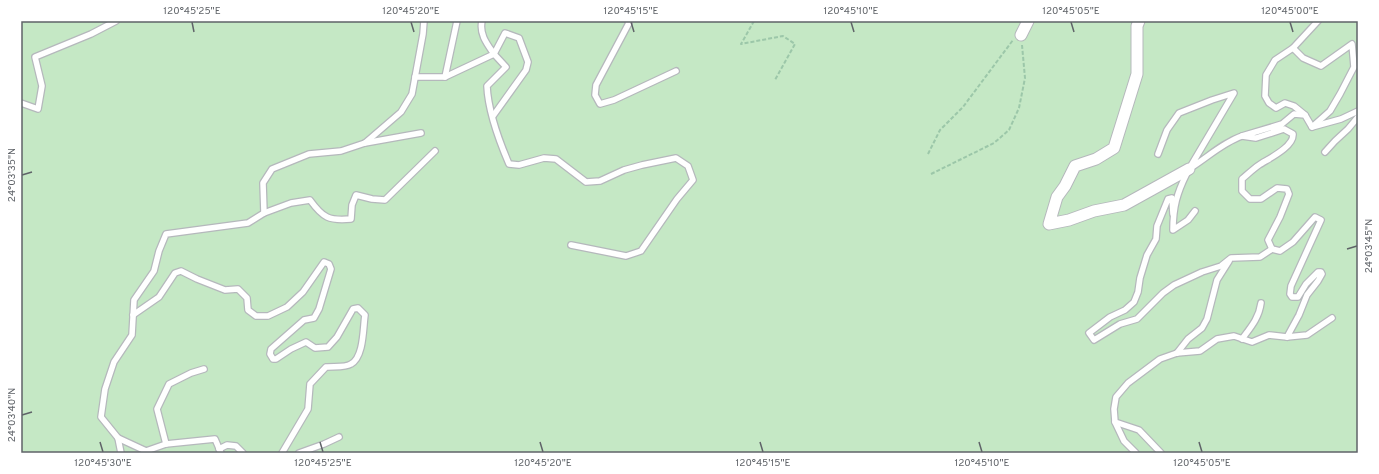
<svg xmlns="http://www.w3.org/2000/svg" width="1379" height="474" font-family="Overpass,sans-serif">
	<style>
		.green { fill: #c5e8c5 }
		.lines { fill: none; stroke-linecap: round; stroke-linejoin: round }
		.lane-casing { stroke: #b5b8bc; stroke-width: 8 }
		.street-casing { stroke: #b5b8bc; stroke-width: 13 }
		.path { stroke: #9cc7a9; stroke-width: 2; stroke-dasharray: 4 2; stroke-linecap: butt }
		.lane { stroke: #fff; stroke-width: 5.5 }
		.street { stroke: #fff; stroke-width: 11 }
		.ticks { fill: none; stroke: #5f6368; stroke-width: 1.5 }
		.neatline { fill: none; stroke: #5f6368; stroke-width: 1.5 }
		.ticks-label { font-size: 10px; text-anchor: middle; fill: #5f6368 }
	</style>
	<rect width="100%" height="100%" fill="#f1efe8"/>
	<rect class="green" x="21" y="21" width="1337" height="432"/>
	<g class="lines">
		<defs>
			<g id="lane">
				<path d="M 482,21 C 479,34 487,44 494,54 L 505,33 L 519,38 L 528,62 L 526,70 L 493,116"/>
				<path d="M 628,21 L 629,23 L 596,85 L 595,95 L 600,104 L 614,100 L 676,71"/>
				<path d="M 1293,48 L 1318,21"/>
				<path d="M 415,77 L 445,77 L 494,54 L 506,67 L 487,86 C 488,110 500,143 509,164 L 519,165 L 544,158 L 556,159 L 586,182 L 600,181 L 624,170 L 642,165 L 676,158 L 688,166 L 693,180 L 677,199 L 641,251 L 626,256 L 571,245"/>
				<path d="M 445,77 L 457,21"/>
				<path d="M 21,103 L 38,109 L 42,86 L 35,57 L 91,34 L 116,21"/>
				<path d="M 1305,115 L 1294,106 L 1285,103 L 1276,108 L 1269,103 L 1265,96 L 1266,75 L 1275,60 L 1293,48 L 1303,58 L 1321,66 L 1352,44 L 1354,67 L 1340,94 L 1330,111 L 1312,127"/>
				<path d="M 365,143 L 421,133"/>
				<path d="M 1325,152 L 1335,141 L 1348,129 L 1358,117"/>
				<path d="M 1158,154 L 1167,130 L 1179,113 L 1212,100 L 1234,93 L 1189,169 C 1207,158 1222,143 1242,136"/>
				<path d="M 1187,173 C 1177,193 1173,207 1173,230 L 1188,220 L 1195,211"/>
				<path d="M 264,213 L 291,203 L 310,200 C 323,218 329,221 351,219 L 352,205 L 356,195 L 372,199 L 385,200 L 435,151"/>
				<path d="M 1173,214 L 1172,198 L 1168,199 L 1157,226 L 1156,239 L 1147,255 L 1140,278 L 1138,292 L 1134,302 L 1125,310 L 1110,317 L 1089,333 L 1094,340 L 1120,324 L 1137,319 L 1163,293 L 1174,285 L 1202,272 L 1221,266 L 1231,258 L 1260,257 L 1272,249"/>
				<path d="M 133,315 L 159,297 L 175,273 L 181,271 L 197,279 L 225,290 L 238,289 L 247,298 L 248,310 L 256,316 L 268,316 L 287,307 L 303,292 L 324,262 L 329,264 L 331,269 L 319,309 L 314,318 L 304,320 L 271,349 L 270,354 L 273,359 L 276,359 L 291,349 L 306,342 L 315,348 L 328,347 L 337,337 L 353,309 L 358,308 L 365,315 C 363,328 364,357 351,364 C 345,368 333,366 326,367 L 310,384 L 308,409 L 282,453"/>
				<path d="M 1287,337 L 1299,315 L 1307,295 L 1318,281 L 1322,274 L 1321,272 L 1318,272 L 1306,284 L 1298,297 L 1292,297 L 1290,294 L 1291,286 L 1321,220 L 1315,217 L 1293,242 L 1280,251 L 1272,249 L 1268,240 L 1280,217 L 1289,194 L 1287,189 L 1277,188 L 1261,199 L 1250,199 L 1242,191 L 1242,179 C 1247,175 1253,169 1259,165 C 1268,159 1294,147 1293,134 L 1284,129 L 1256,138 L 1242,136 L 1282,124 L 1294,114 L 1305,115 L 1312,127 L 1341,119 L 1358,111"/>
				<path d="M 1242,339 C 1251,327 1259,318 1261,303"/>
				<path d="M 1177,353 L 1188,339 L 1202,328 L 1207,319 L 1217,280 L 1229,261"/>
				<path d="M 1115,422 L 1124,441 L 1136,453"/>
				<path d="M 118,438 L 121,453"/>
				<path d="M 166,444 L 157,409 L 169,384 L 191,373 L 204,369"/>
				<path d="M 219,449 L 227,445 L 236,446 L 243,453"/>
				<path d="M 146,451 L 166,444 L 215,439 L 221,453"/>
				<path d="M 148,453 L 146,451 L 118,438 L 101,417 L 105,389 L 114,362 L 132,335 L 134,300 L 154,271 L 159,251 L 166,234 L 248,223 L 264,213 L 263,183 L 272,169 L 309,154 L 341,151 L 365,143 L 401,112 L 412,94 L 423,34 L 424,21"/>
				<path d="M 299,453 L 324,444 L 339,437"/>
				<path d="M 1161,453 L 1139,430 L 1115,422 L 1114,409 L 1116,397 L 1128,383 L 1160,359 L 1177,353 L 1200,351 L 1217,339 L 1234,336 L 1252,342 L 1269,335 L 1287,337 L 1307,335 L 1332,318"/>
			</g>
			<g id="street">
				<path d="M 1139,21 L 1137,26 L 1137,74 L 1114,148 L 1096,159 L 1075,166 L 1065,186 L 1057,197 L 1049,224 L 1069,220 L 1094,211 L 1124,205 L 1189,169"/>
				<path d="M 1021,35 L 1028,21"/>
			</g>
		</defs>
		<use href="#lane" class="lane-casing"/>
		<use href="#street" class="street-casing"/>
		<g class="path">
			<path d="M 754,21 L 741,44 L 783,36 L 795,44 L 775,80"/>
			<path d="M 928,154 L 940,130 L 963,107 L 1013,40"/>
			<path d="M 931,174 L 994,143 L 1009,130 L 1019,108 L 1025,78 L 1022,45"/>
		</g>
		<use href="#lane" class="lane"/>
		<use href="#street" class="street"/>
	</g>
	<path class="ticks" d="M 192,22 L 194,32M 411,22 L 414,32M 631,22 L 634,32M 851,22 L 854,32M 1071,22 L 1074,32M 1290,22 L 1293,32M 22,175 L 32,172M 1347,249 L 1357,246M 22,415 L 32,412M 100,442 L 103,452M 320,442 L 323,452M 540,442 L 543,452M 760,442 L 763,452M 979,442 L 982,452M 1199,442 L 1202,452"/>
	<rect width="1379" height="474" fill="none" stroke="#ffffff" stroke-width="44"/>
	<rect x="22" y="22" width="1335" height="430" class="neatline"/>
	<g class="ticks-label">
		<text x="192" y="14">120°45'25"E</text>
		<text x="411" y="14">120°45'20"E</text>
		<text x="631" y="14">120°45'15"E</text>
		<text x="851" y="14">120°45'10"E</text>
		<text x="1071" y="14">120°45'05"E</text>
		<text x="1290" y="14">120°45'00"E</text>
		<text transform="translate(11 175) rotate(-90)" y="4">24°03'35"N</text>
		<text transform="translate(1368 246) rotate(-90)" y="4">24°03'45"N</text>
		<text transform="translate(11 415) rotate(-90)" y="4">24°03'40"N</text>
		<text x="103" y="466">120°45'30"E</text>
		<text x="323" y="466">120°45'25"E</text>
		<text x="543" y="466">120°45'20"E</text>
		<text x="763" y="466">120°45'15"E</text>
		<text x="982" y="466">120°45'10"E</text>
		<text x="1202" y="466">120°45'05"E</text>
	</g>
</svg>
